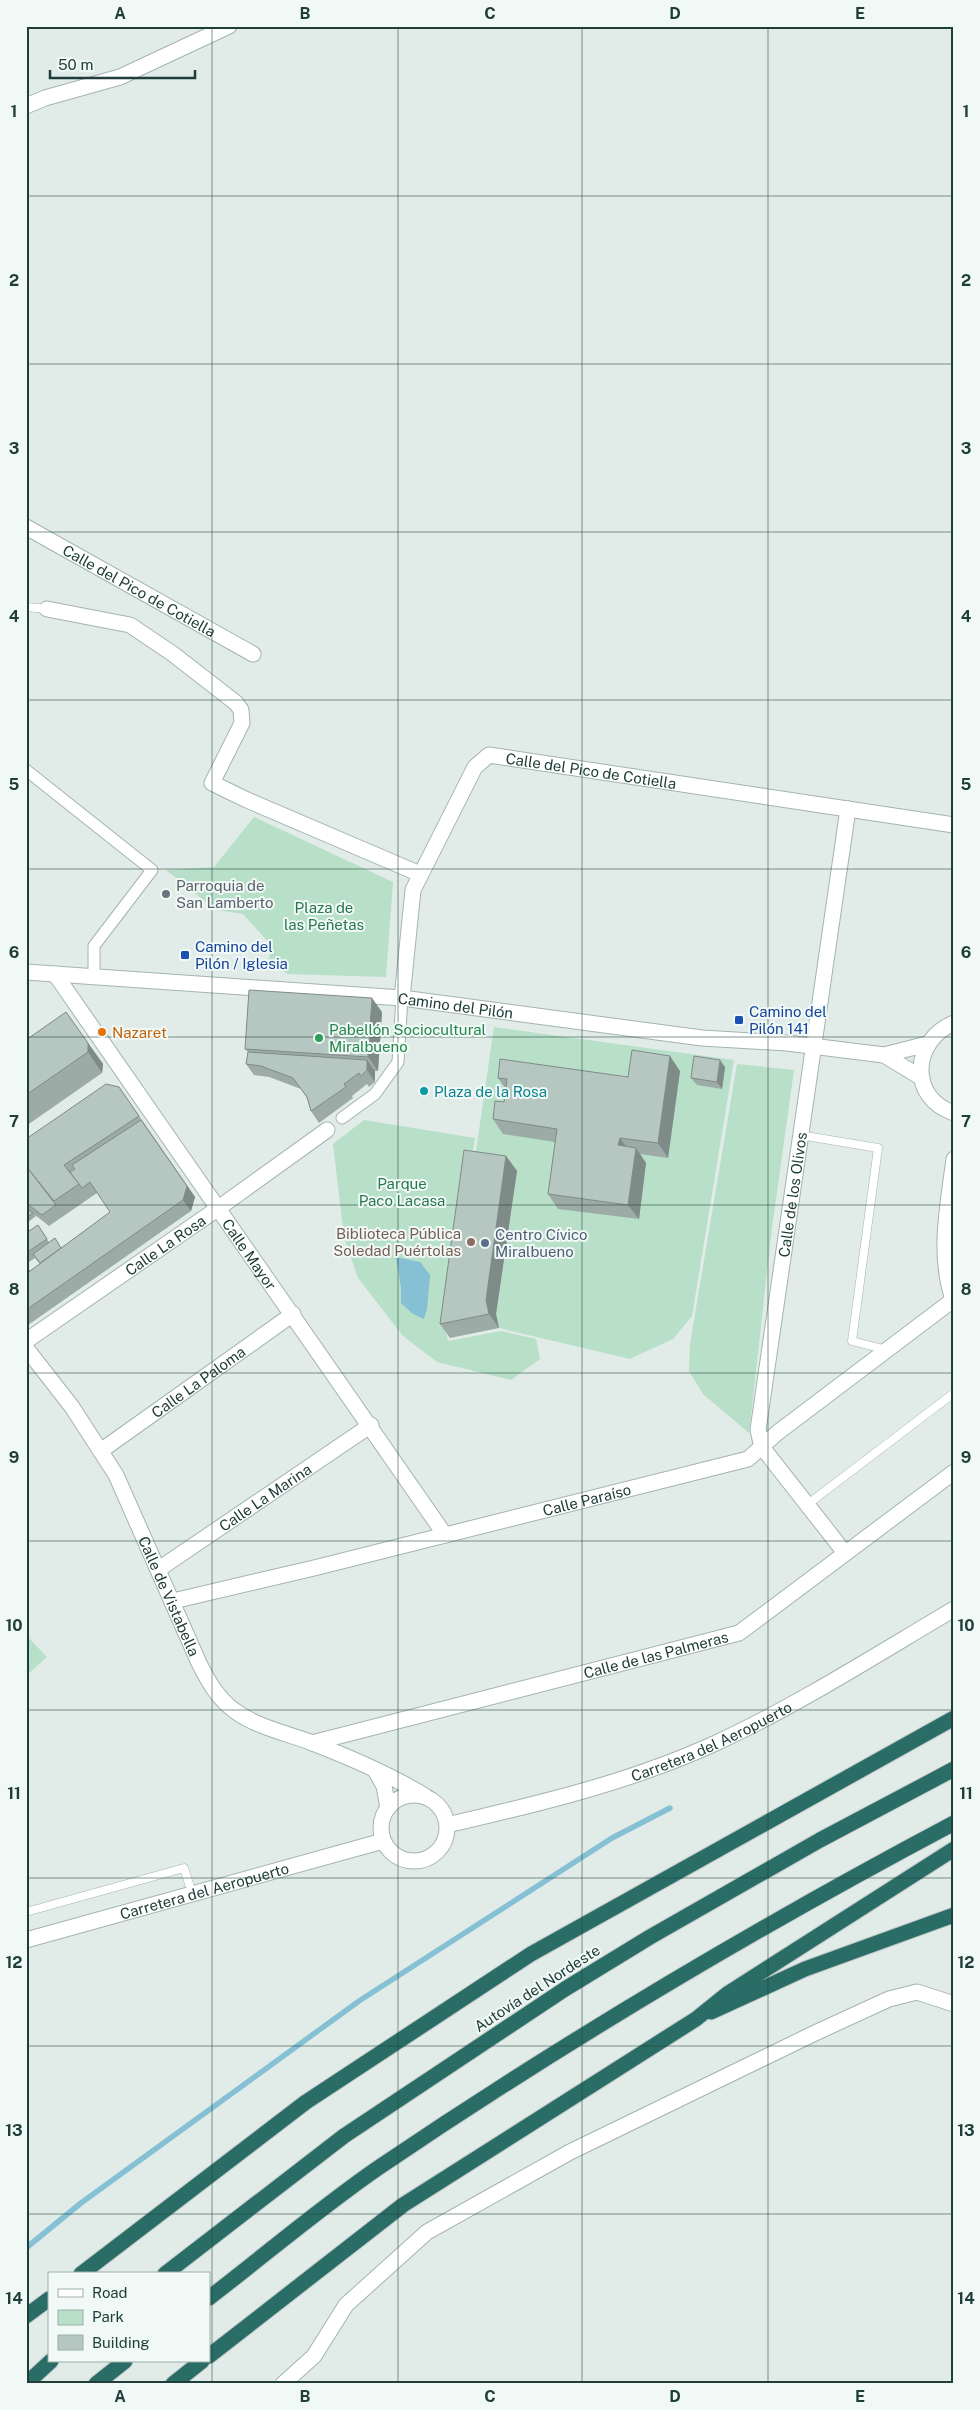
<svg xmlns="http://www.w3.org/2000/svg" width="980" height="2410" font-family="'Public Sans',sans-serif">
	<style>
		.green { fill: #b8dfc7 }
		.water { fill: #85c0d5 }
		.lines { fill: none; stroke-linecap: round; stroke-linejoin: round }
		.stream { stroke: #85c0d5; stroke-width: 5.5 }
		.service-casing { stroke: #a3b4b0; stroke-width: 9 }
		.pedestrian-casing { stroke: #a3b4b0; stroke-width: 13 }
		.minor-casing { stroke: #a3b4b0; stroke-width: 17 }
		.tertiary-casing { stroke: #a3b4b0; stroke-width: 17 }
		.motorway-casing { stroke: #c1c9c8; stroke-width: 17 }
		.service { stroke: #fff; stroke-width: 8 }
		.pedestrian { stroke: #fff; stroke-width: 11 }
		.minor { stroke: #fff; stroke-width: 15 }
		.tertiary { stroke: #fff; stroke-width: 15 }
		.motorway { stroke: #2a6c66; stroke-width: 15 }
		.wall { fill: #9daba7 }
		.shaded-wall { fill: #7f8b88 }
		.building { fill: #b6c7c2; stroke: #7f8b88 }
		.grid { fill: none; stroke: #203e39; stroke-width: 1; stroke-opacity: 0.55 }
		.worship-dot { fill: #6b7280; stroke: #f1f9f6; stroke-width: 2 }
		.transit-dot { fill: #1a4fb4; stroke: #f1f9f6; stroke-width: 2 }
		.food-dot { fill: #e8710a; stroke: #f1f9f6; stroke-width: 2 }
		.leisure-dot { fill: #2e9e5b; stroke: #f1f9f6; stroke-width: 2 }
		.culture-dot { fill: #0f9aa8; stroke: #f1f9f6; stroke-width: 2 }
		.education-dot { fill: #8d6e63; stroke: #f1f9f6; stroke-width: 2 }
		.service-dot { fill: #5c6f8a; stroke: #f1f9f6; stroke-width: 2 }
		.labels { text-anchor: middle; dominant-baseline: central; stroke-width: 4; stroke-linejoin: round; paint-order: stroke }
		.street-label { font-size: 15px; fill: #203e39; stroke: #f1f9f6 }
		.worship-label { font-size: 15px; fill: #5b616d; stroke: #f1f9f6; text-anchor: start }
		.park-label { font-size: 15px; fill: #28774f; stroke: #f1f9f6 }
		.transit-label { font-size: 15px; fill: #164399; stroke: #f1f9f6; text-anchor: start }
		.leisure-label { font-size: 15px; fill: #27864d; stroke: #f1f9f6; text-anchor: start }
		.food-label { font-size: 15px; fill: #c56008; stroke: #f1f9f6; text-anchor: start }
		.culture-label { font-size: 15px; fill: #0d838f; stroke: #f1f9f6; text-anchor: start }
		.education-label { font-size: 15px; fill: #785e54; stroke: #f1f9f6; text-anchor: end }
		.service-label { font-size: 15px; fill: #4e5e75; stroke: #f1f9f6; text-anchor: start }
		.neatline { fill: none; stroke: #203e39; stroke-width: 2 }
		.grid-label { font-size: 16px; text-anchor: middle; font-weight: bold; fill: #203e39 }
	</style>
	<rect width="100%" height="100%" fill="#e1ece8"/>
	<g class="green">
		<path d="M 254,817 L 393,882 L 386,977 L 288,974 L 269,962 L 271,945 L 243,914 L 216,910 L 166,870 L 214,867 Z"/>
		<path d="M 494,1027 L 734,1060 L 692,1316 L 673,1339 L 630,1359 L 499,1328 L 496,1314 L 517,1171 L 474,1165 Z"/>
		<path d="M 737,1064 L 794,1070 L 772,1228 L 749,1433 L 703,1394 L 689,1371 L 690,1344 Z"/>
		<path d="M 364,1120 L 475,1138 L 444,1321 L 448,1341 L 501,1331 L 536,1339 L 540,1359 L 511,1380 L 437,1362 L 403,1336 L 358,1278 L 344,1237 L 333,1144 Z"/>
		<path d="M 26,1635 L 47,1657 L 26,1676 Z"/>
	</g>
	<path class="water" d="M 396,1257 L 420,1262 L 430,1275 L 427,1309 L 424,1319 L 413,1314 L 401,1303 L 401,1287 Z"/>
	<g class="lines">
		<path class="stream" d="M 26,2248 L 81,2203 L 359,2001 L 612,1838 L 670,1808"/>
		<defs>
			<g id="service">
				<path d="M 26,607 L 47,609"/>
				<path d="M 800,1135 L 878,1148 L 852,1341 L 887,1350"/>
				<path d="M 808,1504 L 954,1393"/>
				<path d="M 26,1912 L 184,1868 L 192,1893"/>
			</g>
			<g id="pedestrian">
				<path d="M 26,770 L 152,870 L 94,946 L 94,978"/>
				<path d="M 342,1118 L 375,1094 L 398,1062 L 402,998"/>
			</g>
			<g id="minor">
				<path d="M 26,106 L 45,98 L 120,77 L 229,26"/>
				<path id="s1" d="M 26,527 L 253,654"/>
				<path d="M 47,609 L 130,625 L 173,654 L 236,703 L 241,710 L 242,723 L 212,783 L 247,800 L 420,874"/>
				<path id="s2" d="M 55,974 L 445,1535"/>
				<path id="s3" d="M 402,998 L 413,890 L 475,767 L 489,755 L 954,825"/>
				<path d="M 954,1159 C 948,1205 937,1257 954,1302"/>
				<path id="s4" d="M 26,1341 L 220,1207 L 327,1130"/>
				<path id="s5" d="M 26,1348 L 72,1407 L 116,1475 L 199,1663 C 208,1681 218,1699 235,1711 C 257,1727 286,1733 310,1742 C 349,1757 389,1774 425,1796"/>
				<path id="s6" d="M 102,1450 L 293,1314"/>
				<path id="s7" d="M 845,1553 L 762,1447 L 758,1430 L 848,809"/>
				<path id="s8" d="M 159,1569 L 371,1425"/>
				<path id="s9" d="M 173,1601 L 314,1568 L 748,1459 L 777,1433 L 953,1300"/>
				<path id="s10" d="M 312,1743 L 739,1633 L 954,1472"/>
				<path d="M 375,1770 L 384,1786 L 388,1808"/>
				<path d="M 283,2384 L 314,2356 L 346,2305 L 427,2232 L 570,2152 L 815,2033 L 889,1999 L 917,1992 L 954,2004"/>
			</g>
			<g id="tertiary">
				<path id="s11" d="M 26,972 L 402,998 L 702,1038 L 787,1043 L 884,1055 L 927,1044"/>
				<path d="M 954,1023 C 912,1040 908,1098 954,1113"/>
				<path d="M 884,1055 L 922,1078"/>
				<circle cx="414" cy="1828" r="33"/>
				<path id="s12" d="M 447,1825 C 538,1804 631,1782 716,1743 C 798,1705 876,1655 954,1609"/>
				<path id="s13" d="M 26,1940 L 383,1841"/>
			</g>
			<g id="motorway">
				<path d="M 711,2012 L 805,1969 L 954,1915"/>
				<path d="M 81,2274 L 306,2102 L 531,1954 L 954,1718"/>
				<path d="M 165,2274 L 344,2136 L 565,1989 L 650,1937 L 820,1840 L 954,1769"/>
				<path d="M 209,2298 C 265,2255 320,2208 378,2168 C 564,2042 756,1928 954,1823"/>
				<path d="M 26,2316 L 49,2299"/>
				<path d="M 209,2356 L 403,2205 L 696,2019 L 727,1994 L 954,1849"/>
				<path d="M 26,2384 L 51,2361"/>
				<path d="M 96,2384 L 125,2361"/>
				<path d="M 173,2384 L 202,2361"/>
			</g>
		</defs>
		<use href="#service" class="service-casing"/>
		<use href="#pedestrian" class="pedestrian-casing"/>
		<use href="#minor" class="minor-casing"/>
		<use href="#tertiary" class="tertiary-casing"/>
		<use href="#motorway" class="motorway-casing"/>
		<use href="#service" class="service"/>
		<use href="#pedestrian" class="pedestrian"/>
		<use href="#minor" class="minor"/>
		<use href="#tertiary" class="tertiary"/>
		<use href="#motorway" class="motorway"/>
	</g>
	<g class="wall">
		<path d="M 66,1012 L 103,1064 L 102,1073 L 26,1126 L 26,1040 Z"/>
		<path d="M 382,1012 L 378,1071 L 375,1071 L 375,1082 L 369,1087 L 367,1084 L 352,1096 L 353,1098 L 319,1123 L 311,1111 L 307,1098 L 301,1089 L 269,1077 L 254,1075 L 246,1064 L 248,1052 L 245,1049 Z"/>
		<path d="M 725,1067 L 722,1089 L 697,1085 L 691,1078 Z"/>
		<path d="M 680,1071 L 668,1158 L 640,1154 L 646,1163 L 639,1219 L 558,1209 L 548,1194 L 555,1142 L 503,1134 L 493,1119 L 504,1102 L 506,1089 L 498,1078 L 628,1077 Z"/>
		<path d="M 119,1087 L 195,1197 L 191,1211 L 28,1325 L 26,1323 L 26,1267 L 30,1271 L 40,1264 L 35,1258 L 26,1264 L 26,1233 L 38,1225 L 49,1242 L 58,1242 L 61,1248 L 110,1212 L 97,1193 L 49,1226 L 35,1215 L 36,1216 L 27,1223 L 26,1222 L 26,1139 Z"/>
		<path d="M 506,1156 L 517,1171 L 496,1314 L 499,1328 L 450,1338 L 440,1324 Z"/>
	</g>
	<g class="shaded-wall">
		<path d="M 372,998 L 382,1012 L 378,1071 L 368,1057 Z"/>
		<path d="M 88,1043 L 103,1064 L 102,1073 L 88,1052 Z"/>
		<path d="M 670,1056 L 680,1071 L 668,1158 L 658,1143 Z"/>
		<path d="M 367,1060 L 375,1071 L 375,1082 L 367,1070 Z"/>
		<path d="M 720,1060 L 725,1067 L 722,1089 L 717,1082 Z"/>
		<path d="M 119,1087 L 195,1197 L 191,1211 L 183,1200 L 187,1186 Z"/>
		<path d="M 620,1138 L 630,1152 L 618,1145 Z"/>
		<path d="M 636,1148 L 646,1163 L 639,1219 L 628,1205 Z"/>
		<path d="M 506,1156 L 517,1171 L 496,1314 L 499,1328 L 489,1314 L 486,1300 Z"/>
	</g>
	<g class="building">
		<path d="M 249,990 L 372,998 L 368,1057 L 245,1049 Z"/>
		<path d="M 66,1012 L 88,1043 L 88,1052 L 26,1095 L 26,1040 Z"/>
		<path d="M 632,1050 L 670,1056 L 658,1143 L 620,1138 L 618,1145 L 636,1148 L 628,1205 L 548,1194 L 557,1129 L 493,1119 L 495,1101 L 504,1102 L 507,1079 L 498,1078 L 500,1059 L 628,1077 Z"/>
		<path d="M 248,1052 L 367,1060 L 367,1070 L 361,1076 L 359,1073 L 344,1084 L 346,1087 L 311,1111 L 307,1097 L 293,1078 L 261,1066 L 246,1064 Z"/>
		<path d="M 694,1056 L 720,1060 L 717,1082 L 691,1078 Z"/>
		<path d="M 106,1084 L 119,1087 L 139,1116 L 64,1165 L 79,1184 L 54,1201 L 26,1166 L 26,1139 Z"/>
		<path d="M 141,1120 L 187,1186 L 183,1200 L 26,1310 L 26,1274 L 110,1212 L 90,1182 L 82,1188 L 70,1172 L 75,1169 L 72,1165 Z"/>
		<path d="M 464,1150 L 506,1156 L 486,1300 L 489,1314 L 440,1324 Z"/>
		<path d="M 26,1166 L 56,1205 L 42,1215 L 26,1203 Z"/>
		<path d="M 26,1208 L 33,1213 L 26,1218 Z"/>
		<path d="M 38,1225 L 47,1239 L 26,1253 L 26,1233 Z"/>
		<path d="M 55,1238 L 61,1248 L 40,1263 L 33,1254 Z"/>
		<path d="M 26,1267 L 30,1271 L 26,1274 Z"/>
	</g>
	<path class="grid" d="M 212,26 L 212,2384M 398,26 L 398,2384M 582,26 L 582,2384M 768,26 L 768,2384M 26,196 L 954,196M 26,364 L 954,364M 26,532 L 954,532M 26,700 L 954,700M 26,869 L 954,869M 26,1037 L 954,1037M 26,1205 L 954,1205M 26,1373 L 954,1373M 26,1541 L 954,1541M 26,1710 L 954,1710M 26,1878 L 954,1878M 26,2046 L 954,2046M 26,2214 L 954,2214"/>
	<circle class="worship-dot" cx="166" cy="894" r="5"/>
	<g class="transit-dot">
		<rect x="180" y="950" width="10" height="10" rx="2.5"/>
		<rect x="734" y="1015" width="10" height="10" rx="2.5"/>
	</g>
	<circle class="food-dot" cx="102" cy="1032" r="5"/>
	<circle class="leisure-dot" cx="319" cy="1038" r="5"/>
	<circle class="culture-dot" cx="424" cy="1091" r="5"/>
	<circle class="education-dot" cx="471" cy="1242" r="5"/>
	<circle class="service-dot" cx="485" cy="1243" r="5"/>
	<g class="labels">
		<g class="street-label">
			<text stroke="none"><textPath href="#s1" startOffset="130">Calle del Pico de Cotiella</textPath></text>
			<text stroke="none"><textPath href="#s3" startOffset="368">Calle del Pico de Cotiella</textPath></text>
			<text stroke="none"><textPath href="#s11" startOffset="431">Camino del Pilón</textPath></text>
			<text stroke="none"><textPath href="#s7" startOffset="390">Calle de los Olivos</textPath></text>
			<text stroke="none"><textPath href="#s4" startOffset="169">Calle La Rosa</textPath></text>
			<text stroke="none"><textPath href="#s2" startOffset="341">Calle Mayor</textPath></text>
			<text stroke="none"><textPath href="#s6" startOffset="118">Calle La Paloma</textPath></text>
			<text stroke="none"><textPath href="#s8" startOffset="128">Calle La Marina</textPath></text>
			<text stroke="none"><textPath href="#s9" startOffset="426">Calle Paraíso</textPath></text>
			<text stroke="none"><textPath href="#s5" startOffset="288">Calle de Vistabella</textPath></text>
			<text stroke="none"><textPath href="#s10" startOffset="355">Calle de las Palmeras</textPath></text>
			<text stroke="none"><textPath href="#s12" startOffset="278">Carretera del Aeropuerto</textPath></text>
			<text stroke="none"><textPath href="#s13" startOffset="185">Carretera del Aeropuerto</textPath></text>
			<text transform="translate(537 1988) rotate(-33)">Autovía del Nordeste</text>
		</g>
		<g class="worship-label">
			<text x="176" y="885">Parroquia de<tspan x="176" dy="17">San Lamberto</tspan></text>
		</g>
		<g class="park-label">
			<text x="324" y="907">Plaza de<tspan x="324" dy="17">las Peñetas</tspan></text>
			<text x="402" y="1183">Parque<tspan x="402" dy="17">Paco Lacasa</tspan></text>
		</g>
		<g class="transit-label">
			<text x="195" y="946">Camino del<tspan x="195" dy="17">Pilón / Iglesia</tspan></text>
			<text x="749" y="1011">Camino del<tspan x="749" dy="17">Pilón 141</tspan></text>
		</g>
		<g class="leisure-label">
			<text x="329" y="1029">Pabellón Sociocultural<tspan x="329" dy="17">Miralbueno</tspan></text>
		</g>
		<g class="food-label">
			<text x="112" y="1032">Nazaret</text>
		</g>
		<g class="culture-label">
			<text x="434" y="1091">Plaza de la Rosa</text>
		</g>
		<g class="education-label">
			<text x="461" y="1233">Biblioteca Pública<tspan x="461" dy="17">Soledad Puértolas</tspan></text>
		</g>
		<g class="service-label">
			<text x="495" y="1234">Centro Cívico<tspan x="495" dy="17">Miralbueno</tspan></text>
		</g>
	</g>
	<rect width="980" height="2410" fill="none" stroke="#f1f9f6" stroke-width="55"/>
	<rect x="48" y="2272" width="162" height="90" fill="#f1f9f6" stroke="#9daeaa"/>
	<rect x="58" y="2289" width="25" height="8" fill="#ffffff" stroke="#9daeaa"/>
	<text x="92" y="2298" font-size="15" fill="#203e39">Road</text>
	<rect x="58" y="2310" width="25" height="15" fill="#b8dfc7" stroke="#9daeaa"/>
	<text x="92" y="2322" font-size="15" fill="#203e39">Park</text>
	<rect x="58" y="2335" width="25" height="15" fill="#b6c7c2" stroke="#9daeaa"/>
	<text x="92" y="2348" font-size="15" fill="#203e39">Building</text>
	<path d="M50 70v8h145v-8" fill="none" stroke="#203e39" stroke-width="2.5"/>
	<text x="58" y="70" font-size="15" fill="#203e39" stroke="#f1f9f6" stroke-width="4" paint-order="stroke">50 m</text>
	<rect x="28" y="28" width="924" height="2354" class="neatline"/>
	<g class="grid-label">
		<text x="120" y="19">A</text>
		<text x="305" y="19">B</text>
		<text x="490" y="19">C</text>
		<text x="675" y="19">D</text>
		<text x="860" y="19">E</text>
		<text x="14" y="117">1</text>
		<text x="966" y="117">1</text>
		<text x="14" y="286">2</text>
		<text x="966" y="286">2</text>
		<text x="14" y="454">3</text>
		<text x="966" y="454">3</text>
		<text x="14" y="622">4</text>
		<text x="966" y="622">4</text>
		<text x="14" y="790">5</text>
		<text x="966" y="790">5</text>
		<text x="14" y="958">6</text>
		<text x="966" y="958">6</text>
		<text x="14" y="1127">7</text>
		<text x="966" y="1127">7</text>
		<text x="14" y="1295">8</text>
		<text x="966" y="1295">8</text>
		<text x="14" y="1463">9</text>
		<text x="966" y="1463">9</text>
		<text x="14" y="1631">10</text>
		<text x="966" y="1631">10</text>
		<text x="14" y="1799">11</text>
		<text x="966" y="1799">11</text>
		<text x="14" y="1968">12</text>
		<text x="966" y="1968">12</text>
		<text x="14" y="2136">13</text>
		<text x="966" y="2136">13</text>
		<text x="14" y="2304">14</text>
		<text x="966" y="2304">14</text>
		<text x="120" y="2402">A</text>
		<text x="305" y="2402">B</text>
		<text x="490" y="2402">C</text>
		<text x="675" y="2402">D</text>
		<text x="860" y="2402">E</text>
	</g>
</svg>
